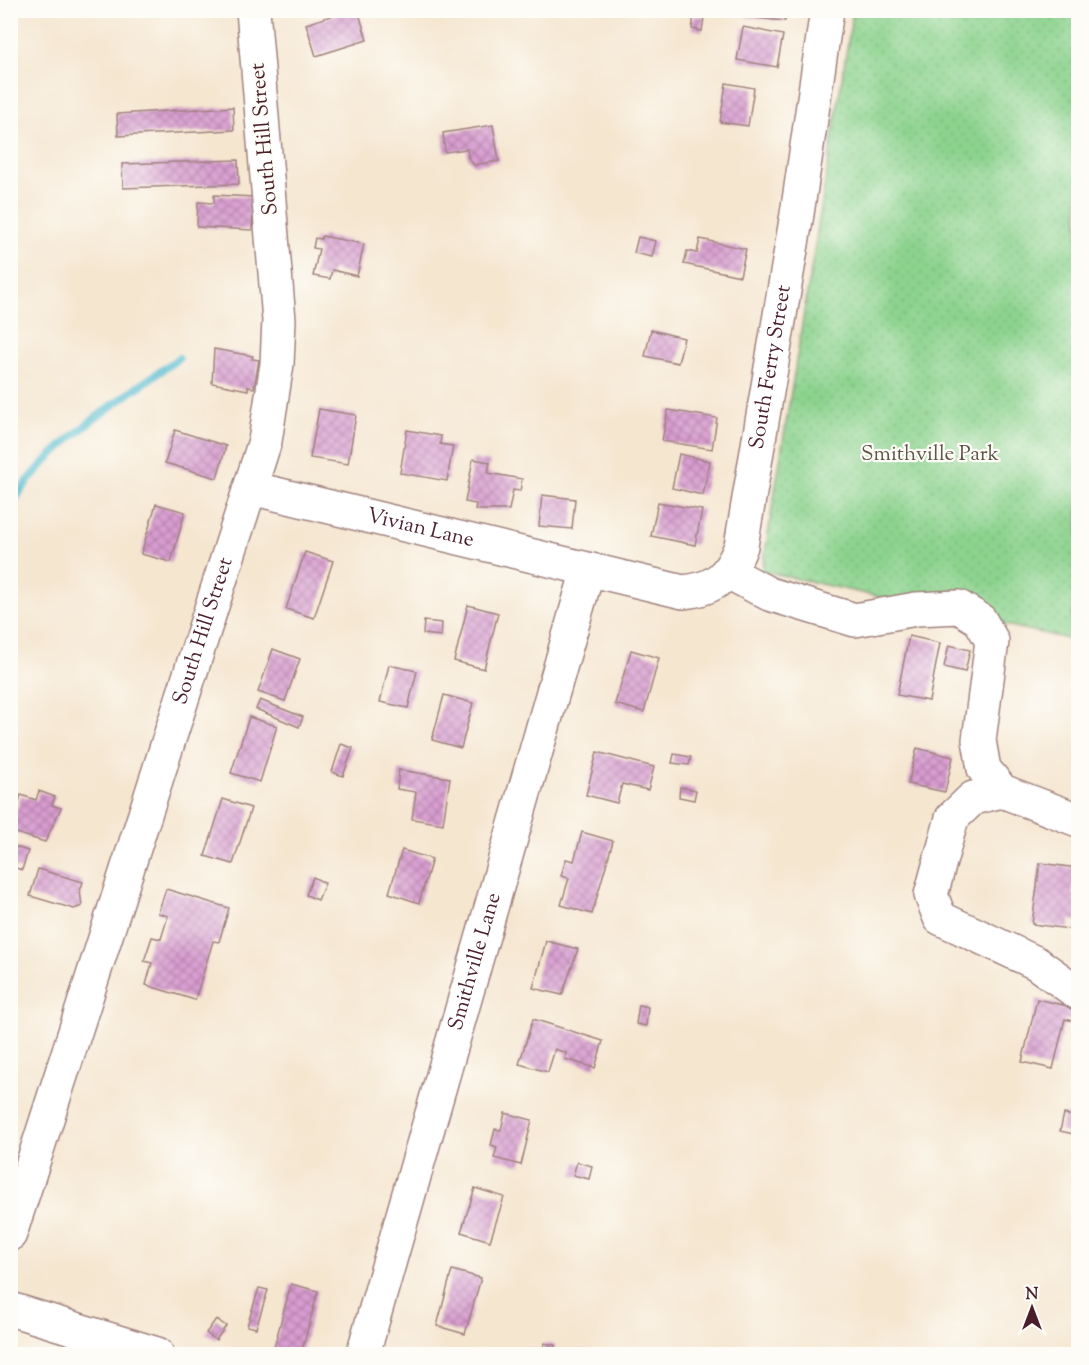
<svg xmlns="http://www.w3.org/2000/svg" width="1089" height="1365" font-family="'Sorts Mill Goudy',serif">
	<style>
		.park { fill: url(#park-dots); stroke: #6b795c; stroke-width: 1.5 }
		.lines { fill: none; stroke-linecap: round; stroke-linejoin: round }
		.stream { stroke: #52bbcf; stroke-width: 8 }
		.building { fill: url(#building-cross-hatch) }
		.minor-casing { stroke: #a0827e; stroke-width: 36 }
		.path { stroke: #a0827e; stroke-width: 4; stroke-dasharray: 1.5 4.5; stroke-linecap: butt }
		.minor { stroke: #fff; stroke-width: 33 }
		.labels { text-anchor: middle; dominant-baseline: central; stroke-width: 4.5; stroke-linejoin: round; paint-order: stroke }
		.street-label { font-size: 21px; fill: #4a1f2b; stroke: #fdfcf7 }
		.park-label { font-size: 21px; fill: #5e5549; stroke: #fdfcf7 }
	</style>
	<defs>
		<pattern id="park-dots" width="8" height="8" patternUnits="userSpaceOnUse" patternTransform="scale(1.5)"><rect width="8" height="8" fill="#8cd38e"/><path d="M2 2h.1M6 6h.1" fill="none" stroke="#7ab57b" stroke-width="1.8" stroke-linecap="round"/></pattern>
		<pattern id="building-cross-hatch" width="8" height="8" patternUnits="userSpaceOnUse" patternTransform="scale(1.5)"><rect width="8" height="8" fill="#d89dd0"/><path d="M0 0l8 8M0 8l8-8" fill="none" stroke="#b17fa9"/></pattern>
	</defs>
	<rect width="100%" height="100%" fill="#fdfcf7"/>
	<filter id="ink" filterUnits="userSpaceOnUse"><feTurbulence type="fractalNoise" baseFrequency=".0167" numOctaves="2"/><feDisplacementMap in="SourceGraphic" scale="12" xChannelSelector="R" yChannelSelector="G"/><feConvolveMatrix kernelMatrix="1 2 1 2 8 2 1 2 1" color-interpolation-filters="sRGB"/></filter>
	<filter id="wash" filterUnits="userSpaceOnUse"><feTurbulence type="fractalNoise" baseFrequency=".008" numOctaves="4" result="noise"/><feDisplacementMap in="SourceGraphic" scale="24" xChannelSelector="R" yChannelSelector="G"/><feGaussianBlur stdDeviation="1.35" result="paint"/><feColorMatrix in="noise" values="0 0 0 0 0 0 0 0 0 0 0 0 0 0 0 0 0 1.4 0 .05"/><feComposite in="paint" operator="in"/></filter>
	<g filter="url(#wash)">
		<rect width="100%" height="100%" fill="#f5e6d0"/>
		<path class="park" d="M 853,11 L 1078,11 L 1078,579 L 1069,639 L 762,571 Z"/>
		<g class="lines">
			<path class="stream" d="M 10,508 C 42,448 125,397 179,358"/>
		</g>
		<g id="blocks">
			<g class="building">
				<path d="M 349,10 L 358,10 L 367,40 L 316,56 L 306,24 Z"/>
				<path d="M 746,10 L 786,10 L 785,21 L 746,17 Z"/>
				<path d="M 694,16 L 704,17 L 702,31 L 692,29 Z"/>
				<path d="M 743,27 L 783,35 L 777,67 L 737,60 Z"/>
				<path d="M 726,83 L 754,88 L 748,126 L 720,122 Z"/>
				<path d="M 233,107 L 234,130 L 118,136 L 117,114 Z"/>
				<path d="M 493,125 L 499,161 L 474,165 L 468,157 L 467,149 L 445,152 L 443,133 Z"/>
				<path d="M 238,160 L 239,184 L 123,188 L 122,164 Z"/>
				<path d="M 214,195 L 254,197 L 252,230 L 197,227 L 198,202 L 214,203 Z"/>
				<path d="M 322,236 L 364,244 L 357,276 L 332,270 L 330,279 L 313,276 L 319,249 L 313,248 L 315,238 L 321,239 Z"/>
				<path d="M 638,237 L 656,241 L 652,257 L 634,253 Z"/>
				<path d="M 700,239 L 746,249 L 740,276 L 684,264 L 687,251 L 697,253 Z"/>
				<path d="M 651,330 L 684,338 L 678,363 L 645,356 Z"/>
				<path d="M 214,349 L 253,356 L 252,359 L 259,360 L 254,388 L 248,387 L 248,390 L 212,383 Z"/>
				<path d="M 319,409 L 356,415 L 348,464 L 310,458 Z"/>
				<path d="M 668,410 L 717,418 L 712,449 L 662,441 Z"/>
				<path d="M 175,430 L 226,446 L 217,478 L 165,463 Z"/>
				<path d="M 407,430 L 441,436 L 440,444 L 453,446 L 447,481 L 400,473 Z"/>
				<path d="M 679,454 L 710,461 L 703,495 L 672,488 Z"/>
				<path d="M 473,459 L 490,462 L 488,473 L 522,479 L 520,491 L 513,490 L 509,510 L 475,510 L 476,504 L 465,502 Z"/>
				<path d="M 542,495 L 575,499 L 572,529 L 539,526 Z"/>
				<path d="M 658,502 L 702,510 L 695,545 L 651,536 Z"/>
				<path d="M 156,504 L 185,512 L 171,562 L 141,554 Z"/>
				<path d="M 305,552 L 333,561 L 314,618 L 286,609 Z"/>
				<path d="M 468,605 L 498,613 L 484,669 L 454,661 Z"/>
				<path d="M 424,621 L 442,623 L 441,636 L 423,634 Z"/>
				<path d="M 909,636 L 940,643 L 929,701 L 897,695 Z"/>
				<path d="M 949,645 L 970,650 L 965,672 L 944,667 Z"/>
				<path d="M 273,649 L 300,659 L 285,701 L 258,692 Z"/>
				<path d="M 631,650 L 659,658 L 644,712 L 615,704 Z"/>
				<path d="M 389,665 L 417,671 L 408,708 L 380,702 Z"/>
				<path d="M 444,695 L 473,703 L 461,748 L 432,740 Z"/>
				<path d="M 260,700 L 303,717 L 299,727 L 256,709 Z"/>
				<path d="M 249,717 L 277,726 L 260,782 L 231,773 Z"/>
				<path d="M 341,744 L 353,748 L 343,776 L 332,772 Z"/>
				<path d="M 917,748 L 953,757 L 945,792 L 908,784 Z"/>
				<path d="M 597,752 L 654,767 L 648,790 L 622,784 L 617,803 L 586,795 Z"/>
				<path d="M 674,754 L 691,757 L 689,765 L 672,763 Z"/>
				<path d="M 399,770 L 450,778 L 443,824 L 412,819 L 416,792 L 397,789 Z"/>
				<path d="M 680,787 L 696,790 L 694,800 L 679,797 Z"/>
				<path d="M 39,791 L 55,797 L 52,805 L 61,808 L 45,842 L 10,831 L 21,795 L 36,800 Z"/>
				<path d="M 223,799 L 251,808 L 233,864 L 205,856 Z"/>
				<path d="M 582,832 L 613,841 L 592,914 L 561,905 L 569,878 L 561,876 L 566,859 L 574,861 Z"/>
				<path d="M 10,845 L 28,851 L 22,870 L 10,866 Z"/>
				<path d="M 402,850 L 432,859 L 419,903 L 389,893 Z"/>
				<path d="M 1040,863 L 1077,868 L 1073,895 L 1078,896 L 1078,921 L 1070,920 L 1069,929 L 1032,924 Z"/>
				<path d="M 38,869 L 83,882 L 80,891 L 82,906 L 74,909 L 30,896 Z"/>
				<path d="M 313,877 L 325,883 L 318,900 L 306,895 Z"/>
				<path d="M 166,889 L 229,908 L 219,942 L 213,941 L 195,1000 L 146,985 L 152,963 L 144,961 L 152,937 L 161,939 L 168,916 L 158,913 Z"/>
				<path d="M 546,941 L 578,949 L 562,995 L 533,988 Z"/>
				<path d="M 1037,999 L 1076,1008 L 1073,1021 L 1065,1019 L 1053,1069 L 1022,1062 Z"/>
				<path d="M 639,1005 L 648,1007 L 646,1026 L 636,1024 Z"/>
				<path d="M 533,1019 L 603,1041 L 595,1068 L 565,1059 L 566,1053 L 555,1049 L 548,1072 L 519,1064 Z"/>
				<path d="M 505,1113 L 532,1120 L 521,1165 L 494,1158 L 497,1147 L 491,1145 L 495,1129 L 501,1130 Z"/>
				<path d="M 1064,1114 L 1078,1117 L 1078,1135 L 1060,1131 Z"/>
				<path d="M 577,1162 L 592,1166 L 589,1179 L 573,1175 Z"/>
				<path d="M 475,1188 L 504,1197 L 490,1241 L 461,1232 Z"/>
				<path d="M 452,1270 L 481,1278 L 465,1334 L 437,1326 Z"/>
				<path d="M 291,1284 L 318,1291 L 301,1354 L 273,1351 Z"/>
				<path d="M 259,1288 L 268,1290 L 256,1328 L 247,1326 Z"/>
				<path d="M 216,1319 L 226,1326 L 216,1340 L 206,1333 Z"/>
				<path d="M 544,1343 L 555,1345 L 554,1354 L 543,1354 Z"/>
			</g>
		</g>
	</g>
	<g filter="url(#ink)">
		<use href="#blocks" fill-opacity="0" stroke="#a0827e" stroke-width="1.5"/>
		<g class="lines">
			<defs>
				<g id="minor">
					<path id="s1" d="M 251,488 L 683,592 C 715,589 730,576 741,546 L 797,214 L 827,10"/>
					<path d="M 728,572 L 769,594 L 855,620 L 916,609 L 959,607 L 980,620 L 992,641 L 979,740 L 984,769 L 1002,791 L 1078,820"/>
					<path d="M 1002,791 L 973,798 L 952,818 L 931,895 L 940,918 L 1036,963 L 1078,993"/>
					<path id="s2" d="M 10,1234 L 265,441 L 277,364 L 279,320 L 253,10"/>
					<path d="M 10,1309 L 157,1354"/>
					<path id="s3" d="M 363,1354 L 588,570"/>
				</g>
			</defs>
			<use href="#minor" class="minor-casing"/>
			<path class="path" d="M 1056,15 L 1078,17"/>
			<use href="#minor" class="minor"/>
		</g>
	</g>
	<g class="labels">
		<g class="street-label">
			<text transform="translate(265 139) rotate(-95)">South Hill Street</text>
			<text stroke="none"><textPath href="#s1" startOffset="705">South Ferry Street</textPath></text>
			<text stroke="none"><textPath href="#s1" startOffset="174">Vivian Lane</textPath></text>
			<text stroke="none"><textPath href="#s2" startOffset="633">South Hill Street</textPath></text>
			<text stroke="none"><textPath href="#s3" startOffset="408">Smithville Lane</textPath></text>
		</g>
		<g class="park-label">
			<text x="930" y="455">Smithville Park</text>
		</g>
	</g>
	<rect width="1089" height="1365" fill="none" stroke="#fdfcf7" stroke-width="36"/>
	<g transform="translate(1032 1308)" stroke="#fdfcf7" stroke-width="4.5" paint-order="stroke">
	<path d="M0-4.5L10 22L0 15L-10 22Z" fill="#4a1f2b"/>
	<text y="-9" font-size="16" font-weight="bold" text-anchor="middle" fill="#4a1f2b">N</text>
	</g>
</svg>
